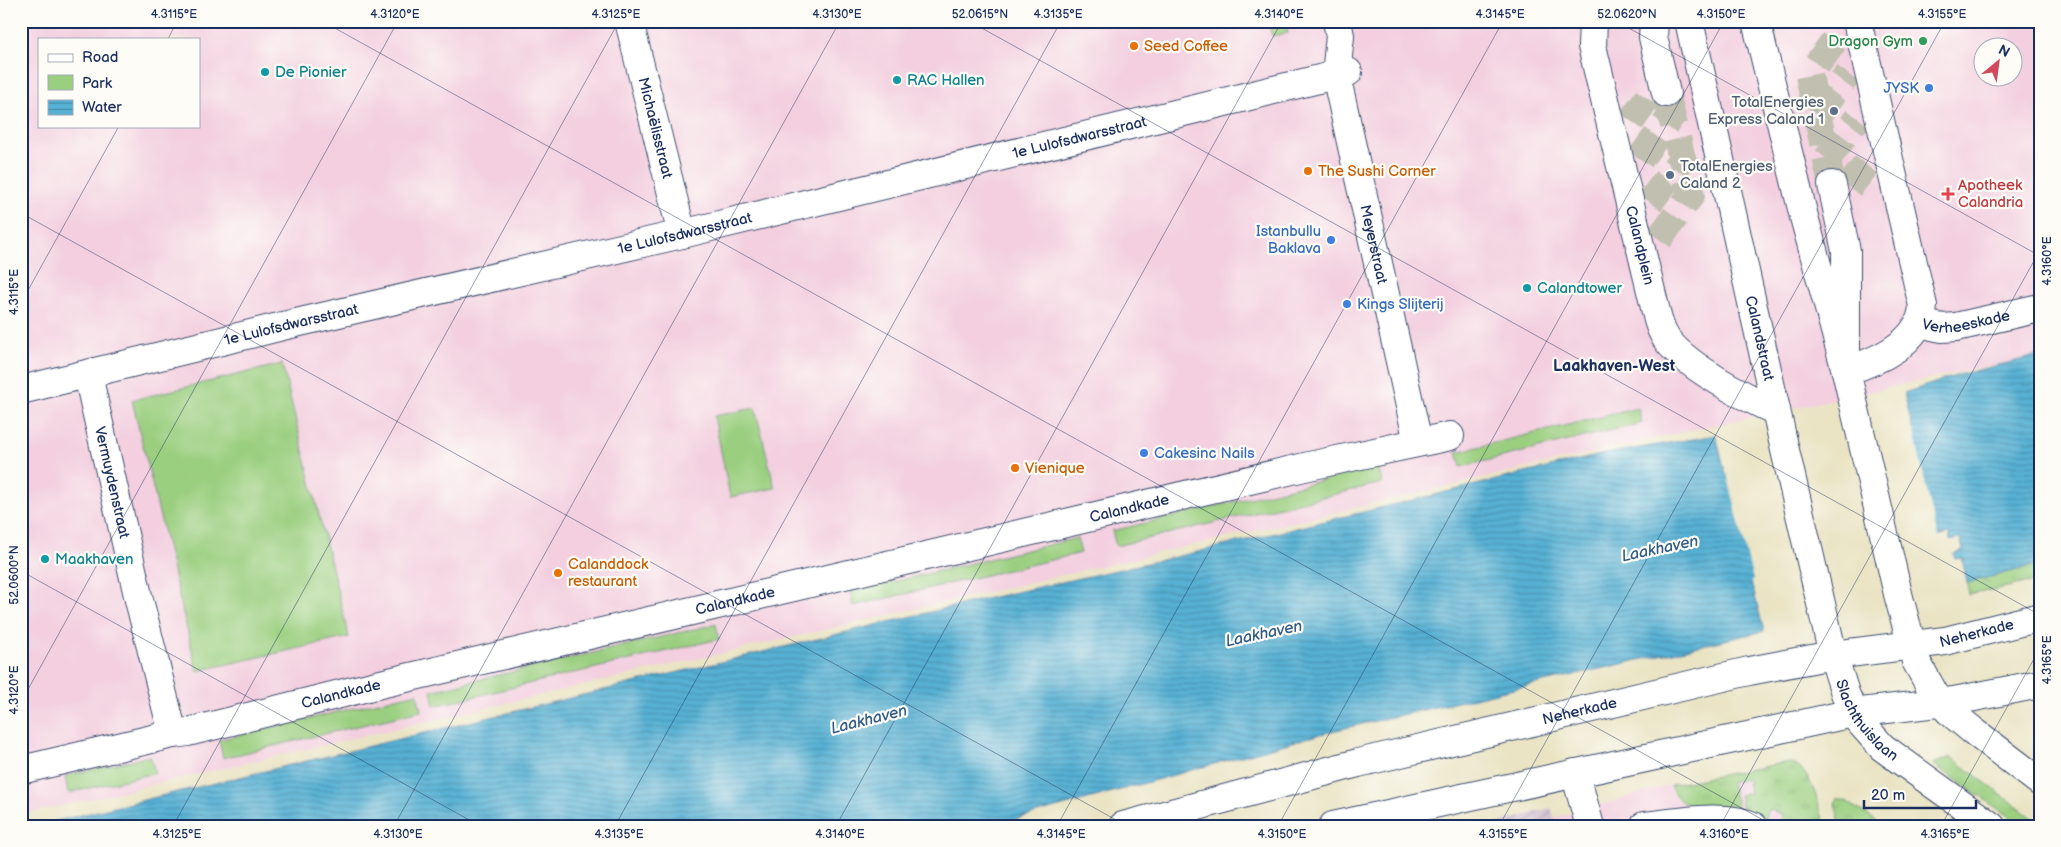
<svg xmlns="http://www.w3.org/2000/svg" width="2061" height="847" font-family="'Balsamiq Sans',sans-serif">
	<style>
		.built { fill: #f3cfdf; fill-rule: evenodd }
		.industrial { fill: url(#industrial-furrows) }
		.grass { fill: url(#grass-tufts); stroke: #5b7f6f }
		.green { fill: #9bcf80; stroke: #5b7f6f }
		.water { fill: url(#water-rules); stroke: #397099 }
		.pier { fill: #eae4c4 }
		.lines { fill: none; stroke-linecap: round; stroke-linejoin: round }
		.minor-tunnel { stroke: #c1c0b0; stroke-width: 28; stroke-dasharray: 28 14; stroke-linecap: butt }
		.minor-casing { stroke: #3a4a6d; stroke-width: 30 }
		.major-casing { stroke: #3a4a6d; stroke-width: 30 }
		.minor { stroke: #fff; stroke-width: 28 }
		.major { stroke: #fff; stroke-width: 28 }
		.ticks { fill: none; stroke: #1b2f5e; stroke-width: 1; stroke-opacity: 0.45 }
		.leisure-dot { fill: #2e9e5b; stroke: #fdfcf7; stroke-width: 2 }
		.food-dot { fill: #e8710a; stroke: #fdfcf7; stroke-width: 2 }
		.culture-dot { fill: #0f9aa8; stroke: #fdfcf7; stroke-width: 2 }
		.shop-dot { fill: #3f7fe0; stroke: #fdfcf7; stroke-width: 2 }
		.service-dot { fill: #5c6f8a; stroke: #fdfcf7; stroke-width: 2 }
		.health-dot { fill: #e0444e; stroke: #fdfcf7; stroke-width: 2 }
		.labels { text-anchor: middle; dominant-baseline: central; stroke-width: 4.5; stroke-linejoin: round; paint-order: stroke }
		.leisure-label { font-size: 15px; fill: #27864d; stroke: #fdfcf7; text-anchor: end }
		.food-label { font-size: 15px; fill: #c56008; stroke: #fdfcf7; text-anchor: start }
		.culture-label { font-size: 15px; fill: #0d838f; stroke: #fdfcf7; text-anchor: start }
		.shop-label { font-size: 15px; fill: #366cbe; stroke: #fdfcf7; text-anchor: end }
		.service-label { font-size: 15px; fill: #4e5e75; stroke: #fdfcf7; text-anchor: end }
		.street-label { font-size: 15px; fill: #1b2f5e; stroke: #fdfcf7 }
		.health-label { font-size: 15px; fill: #be3a42; stroke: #fdfcf7; text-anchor: start }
		.neighbourhood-label { font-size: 16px; font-weight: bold; fill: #1b2f5e; stroke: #fdfcf7 }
		.water-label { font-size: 16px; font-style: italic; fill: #305c87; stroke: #fdfcf7 }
		.neatline { fill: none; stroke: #1b2f5e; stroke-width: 2 }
		.ticks-label { font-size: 12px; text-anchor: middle; fill: #1b2f5e }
	</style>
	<defs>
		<pattern id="industrial-furrows" width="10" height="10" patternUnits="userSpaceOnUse" patternTransform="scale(1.25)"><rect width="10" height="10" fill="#cfbdce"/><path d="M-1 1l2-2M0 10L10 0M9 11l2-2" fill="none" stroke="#a79aaa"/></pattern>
		<pattern id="grass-tufts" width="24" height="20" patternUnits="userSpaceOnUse" patternTransform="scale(1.25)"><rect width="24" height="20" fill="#9bcf80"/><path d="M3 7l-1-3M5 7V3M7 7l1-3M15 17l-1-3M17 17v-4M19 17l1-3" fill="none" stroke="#85b271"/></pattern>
		<pattern id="water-rules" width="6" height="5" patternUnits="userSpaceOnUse" patternTransform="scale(1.25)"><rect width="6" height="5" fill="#57b1d4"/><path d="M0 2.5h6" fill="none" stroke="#4790af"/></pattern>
	</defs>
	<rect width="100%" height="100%" fill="#fdfcf7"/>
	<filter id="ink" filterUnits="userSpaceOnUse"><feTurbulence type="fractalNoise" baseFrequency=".02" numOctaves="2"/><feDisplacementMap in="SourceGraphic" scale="10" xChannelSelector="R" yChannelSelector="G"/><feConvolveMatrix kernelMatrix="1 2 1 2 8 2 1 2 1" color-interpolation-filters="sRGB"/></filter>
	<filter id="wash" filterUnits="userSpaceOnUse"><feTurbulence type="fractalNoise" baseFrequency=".0096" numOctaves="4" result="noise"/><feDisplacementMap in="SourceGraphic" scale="20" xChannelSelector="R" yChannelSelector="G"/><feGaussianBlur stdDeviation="1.12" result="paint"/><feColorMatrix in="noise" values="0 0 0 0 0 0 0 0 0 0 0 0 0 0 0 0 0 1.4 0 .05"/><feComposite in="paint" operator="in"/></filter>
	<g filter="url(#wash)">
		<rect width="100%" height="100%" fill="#eae4c4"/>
		<g class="built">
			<path d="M 21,21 L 2040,21 L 2040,355 L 1696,429 L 21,815 ZM 39,39 L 199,39 L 199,126 L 39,126 ZM 1984,48 L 2014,48 L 2014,78 L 1984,78 Z"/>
			<path d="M 1747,778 L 1750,793 L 1739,795 L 1768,809 L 1783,814 L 1780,825 L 1783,826 L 1556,826 L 1554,818 L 1670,785 L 1673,794 L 1681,803 L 1740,816 L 1731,782 Z"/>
		</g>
		<path class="industrial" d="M 1551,808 L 1556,826 L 1488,826 Z"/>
		<g class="grass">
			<path d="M 1268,21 L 1286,21 L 1288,33 L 1272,36 Z"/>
			<path d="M 2040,564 L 2040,580 L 1969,595 L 1967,583 Z"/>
			<path d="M 1951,757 L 2040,824 L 2040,826 L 2023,826 L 1933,764 Z"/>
			<path d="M 1783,763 C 1810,759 1819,807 1825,826 L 1783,826 L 1780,825 L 1783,814 L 1768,810 L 1764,820 L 1744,817 L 1739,795 L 1750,793 L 1746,779 L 1731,782 L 1740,816 C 1711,812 1682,815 1670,785 Z"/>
			<path d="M 1837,798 L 1846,801 L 1884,826 L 1841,826 L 1835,804 Z"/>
		</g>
		<g class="green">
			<path d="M 282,364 L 349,637 L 197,671 L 132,400 Z"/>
			<path d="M 755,408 L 775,488 L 730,497 L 714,416 Z"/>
			<path d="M 1638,408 L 1642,423 L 1461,467 L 1457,452 Z"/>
			<path d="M 1378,467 L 1382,483 L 1116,546 L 1112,531 Z"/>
			<path d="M 1077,538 L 1081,553 L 853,606 L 850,592 Z"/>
			<path d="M 716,624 L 719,639 L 434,706 L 431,691 Z"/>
			<path d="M 417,693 L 421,711 L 223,758 L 219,740 Z"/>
			<path d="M 150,756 L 155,773 L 68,793 L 65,776 Z"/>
		</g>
		<path class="water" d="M 2040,355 L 2040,564 L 1967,583 L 1962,558 L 1955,559 L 1953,554 L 1963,551 L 1960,538 L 1950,540 L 1949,534 L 1753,579 L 1751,581 L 1764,631 L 1332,731 L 991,826 L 35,826 L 976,601 L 1197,552 L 1604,454 L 1716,435 L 1726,475 L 1913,431 L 1904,393 L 1958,375 Z"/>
		<path class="pier" d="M 1913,429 L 1938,538 L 1753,580 L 1727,473 Z"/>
	</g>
	<g filter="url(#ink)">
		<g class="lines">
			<g class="minor-tunnel">
				<path d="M 1817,115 L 1848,74"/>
				<path d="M 1631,121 L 1654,89"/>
				<path d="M 1640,159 L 1672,115"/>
				<path d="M 1827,159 L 1858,118"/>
				<path d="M 1832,185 L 1809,75 L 1838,36"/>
				<path d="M 1849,187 L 1868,163"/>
				<path d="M 1650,202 L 1682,159"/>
				<path d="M 1659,239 L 1691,195 L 1666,93"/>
			</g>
			<defs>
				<g id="minor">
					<path id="s1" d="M 629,21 L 682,234"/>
					<path id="s2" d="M 1337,21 L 1340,36 L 1336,75 L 1418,442"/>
					<path id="s3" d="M 1593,21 L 1592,46 L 1658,320 C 1660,327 1663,334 1667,340 C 1689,368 1745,397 1776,411"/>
					<path d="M 1654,21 L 1653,37 L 1666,93"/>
					<path d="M 1832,185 L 1846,251 L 1846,371 C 1877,361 1921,343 1923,306 L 1857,21"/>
					<path id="s4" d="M 1919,323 L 1942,328 L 1956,327 L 2040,308"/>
					<path id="s5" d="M 88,375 L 139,600 L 173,734"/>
					<path id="s6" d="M 21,390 L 287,325 L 682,234 L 1348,72"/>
					<path id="s7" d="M 21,770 L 173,734 L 188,732 L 372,686 L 1309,466 L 1450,436"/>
					<path d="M 1575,773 L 1590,826"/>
					<path d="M 1644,826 C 1674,823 1725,813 1753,826"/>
				</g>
				<g id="major">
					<path id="s8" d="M 1689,21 L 1787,459 L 1833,655 L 1846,696 L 1858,720 L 1882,747 L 1991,826"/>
					<path d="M 1756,21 L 1804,217 L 1846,371 L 1898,594 L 1916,661 L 1935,695 L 1949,711 L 1972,730 L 2040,782"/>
					<path id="s9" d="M 1123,826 L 1358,763 L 1749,671 L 1833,655 L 1945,641 L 2040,617"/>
					<path d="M 1333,826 L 1853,713 L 1954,701 L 2040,684"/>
				</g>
			</defs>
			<use href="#minor" class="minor-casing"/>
			<use href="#major" class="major-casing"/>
			<use href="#minor" class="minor"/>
			<use href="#major" class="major"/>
		</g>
	</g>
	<path class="ticks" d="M 322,21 L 1774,826M 969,21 L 2040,615M 1616,21 L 2040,256M 168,39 L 177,21M 21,213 L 1127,826M 21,303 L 119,126M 21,571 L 480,826M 21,702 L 398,21M 173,826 L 619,21M 394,826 L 840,21M 615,826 L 1061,21M 836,826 L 1282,21M 1057,826 L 1503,21M 1278,826 L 1724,21M 1499,826 L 1945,21M 1720,826 L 2040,250M 1941,826 L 2040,648"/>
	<circle class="leisure-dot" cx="1923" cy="41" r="5"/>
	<g class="food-dot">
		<circle cx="1134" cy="46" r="5"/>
		<circle cx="1308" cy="171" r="5"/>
		<circle cx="1015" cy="468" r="5"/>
		<circle cx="558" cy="573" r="5"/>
	</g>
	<g class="culture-dot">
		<circle cx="265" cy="72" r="5"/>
		<circle cx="897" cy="80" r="5"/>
		<circle cx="1527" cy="288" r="5"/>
		<circle cx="45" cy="559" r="5"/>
	</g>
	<g class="shop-dot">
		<circle cx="1929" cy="88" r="5"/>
		<circle cx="1331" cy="240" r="5"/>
		<circle cx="1347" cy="304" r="5"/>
		<circle cx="1144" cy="453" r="5"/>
	</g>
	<g class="service-dot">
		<circle cx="1834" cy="111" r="5"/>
		<circle cx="1670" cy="175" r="5"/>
	</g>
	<path class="health-dot" d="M1945.5 186.5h5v5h5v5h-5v5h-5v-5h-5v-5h5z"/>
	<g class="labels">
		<g class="leisure-label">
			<text x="1913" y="41">Dragon Gym</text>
		</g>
		<g class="food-label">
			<text x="1144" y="46">Seed Coffee</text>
			<text x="1318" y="171">The Sushi Corner</text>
			<text x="1025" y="468">Vienique</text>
			<text x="568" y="564">Calanddock<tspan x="568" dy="17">restaurant</tspan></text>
		</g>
		<g class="culture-label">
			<text x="275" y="72">De Pionier</text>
			<text x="907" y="80">RAC Hallen</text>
			<text x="1537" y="288">Calandtower</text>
			<text x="55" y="559">Maakhaven</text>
		</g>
		<g class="shop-label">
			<text x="1919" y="88">JYSK</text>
			<text x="1321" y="231">Istanbullu<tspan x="1321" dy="17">Baklava</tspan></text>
			<text x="1357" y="304" text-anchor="start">Kings Slijterij</text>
			<text x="1154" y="453" text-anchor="start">Cakesinc Nails</text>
		</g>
		<g class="service-label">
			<text x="1824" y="102">TotalEnergies<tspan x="1824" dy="17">Express Caland 1</tspan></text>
			<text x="1680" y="166" text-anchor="start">TotalEnergies<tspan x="1680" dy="17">Caland 2</tspan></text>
		</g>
		<g class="street-label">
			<text stroke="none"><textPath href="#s1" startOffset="110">Michaëlisstraat</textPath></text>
			<text stroke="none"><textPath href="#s6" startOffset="1088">1e Lulofsdwarsstraat</textPath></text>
			<text stroke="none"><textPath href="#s6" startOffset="682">1e Lulofsdwarsstraat</textPath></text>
			<text stroke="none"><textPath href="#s2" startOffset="228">Meyerstraat</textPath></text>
			<text stroke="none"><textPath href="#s3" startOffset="230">Calandplein</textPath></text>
			<text stroke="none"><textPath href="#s4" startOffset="48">Verheeskade</textPath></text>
			<text stroke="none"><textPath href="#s6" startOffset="278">1e Lulofsdwarsstraat</textPath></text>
			<text stroke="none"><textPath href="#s8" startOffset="325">Calandstraat</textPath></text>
			<text stroke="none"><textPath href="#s5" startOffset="110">Vermuydenstraat</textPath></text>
			<text stroke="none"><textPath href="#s7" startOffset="1139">Calandkade</textPath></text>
			<text stroke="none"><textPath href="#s7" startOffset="734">Calandkade</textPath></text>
			<text stroke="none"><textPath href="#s9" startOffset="876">Neherkade</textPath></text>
			<text stroke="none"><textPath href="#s7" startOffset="329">Calandkade</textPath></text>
			<text stroke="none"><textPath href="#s9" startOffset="471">Neherkade</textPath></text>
			<text stroke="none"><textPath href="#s8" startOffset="725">Slachthuislaan</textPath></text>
		</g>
		<g class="health-label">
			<text x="1958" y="185">Apotheek<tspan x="1958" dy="17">Calandria</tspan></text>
		</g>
		<g class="neighbourhood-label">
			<text x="1614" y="366">Laakhaven-West</text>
		</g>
		<g class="water-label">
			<text transform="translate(1660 549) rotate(-12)">Laakhaven</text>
			<text transform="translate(1264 634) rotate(-12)">Laakhaven</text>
			<text transform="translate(869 720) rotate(-14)">Laakhaven</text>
		</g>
	</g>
	<rect width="2061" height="847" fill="none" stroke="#fdfcf7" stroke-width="55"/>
	<rect x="38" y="38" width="162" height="90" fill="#fdfcf7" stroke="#a3aaba"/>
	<rect x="48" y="54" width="25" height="8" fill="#ffffff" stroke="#a3aaba"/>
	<text x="82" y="62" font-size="15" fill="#1b2f5e">Road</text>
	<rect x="48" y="75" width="25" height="15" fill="#9bcf80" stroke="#a3aaba"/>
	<text x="82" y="88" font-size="15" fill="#1b2f5e">Park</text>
	<rect x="48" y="100" width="25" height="15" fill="url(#water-rules)" stroke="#a3aaba"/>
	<text x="82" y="112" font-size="15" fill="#1b2f5e">Water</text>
	<g transform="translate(1998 62) rotate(29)"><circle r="24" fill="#fdfcf7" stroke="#a3aaba"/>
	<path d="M0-4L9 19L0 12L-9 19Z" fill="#d1495b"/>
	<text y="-8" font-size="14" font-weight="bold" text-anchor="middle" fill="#1b2f5e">N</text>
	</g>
	<path d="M1864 800v8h112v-8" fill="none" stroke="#1b2f5e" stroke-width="2.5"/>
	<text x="1871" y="800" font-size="15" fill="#1b2f5e" stroke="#fdfcf7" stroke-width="4" paint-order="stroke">20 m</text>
	<rect x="28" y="28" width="2006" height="792" class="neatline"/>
	<g class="ticks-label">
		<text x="174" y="18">4.3115°E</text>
		<text x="395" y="18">4.3120°E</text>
		<text x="616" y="18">4.3125°E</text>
		<text x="837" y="18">4.3130°E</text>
		<text x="980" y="18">52.0615°N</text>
		<text x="1058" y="18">4.3135°E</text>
		<text x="1279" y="18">4.3140°E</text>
		<text x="1500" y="18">4.3145°E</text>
		<text x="1627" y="18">52.0620°N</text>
		<text x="1721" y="18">4.3150°E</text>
		<text x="1942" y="18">4.3155°E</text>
		<text transform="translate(2047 261) rotate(-90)" y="4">4.3160°E</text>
		<text transform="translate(14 292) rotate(-90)" y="4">4.3115°E</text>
		<text transform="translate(14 575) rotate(-90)" y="4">52.0600°N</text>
		<text transform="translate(2047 660) rotate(-90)" y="4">4.3165°E</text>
		<text transform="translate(14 690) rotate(-90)" y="4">4.3120°E</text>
		<text x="177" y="838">4.3125°E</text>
		<text x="398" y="838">4.3130°E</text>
		<text x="619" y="838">4.3135°E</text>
		<text x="840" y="838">4.3140°E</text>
		<text x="1061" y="838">4.3145°E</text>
		<text x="1282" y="838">4.3150°E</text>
		<text x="1503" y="838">4.3155°E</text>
		<text x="1724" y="838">4.3160°E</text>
		<text x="1945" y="838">4.3165°E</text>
	</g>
</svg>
